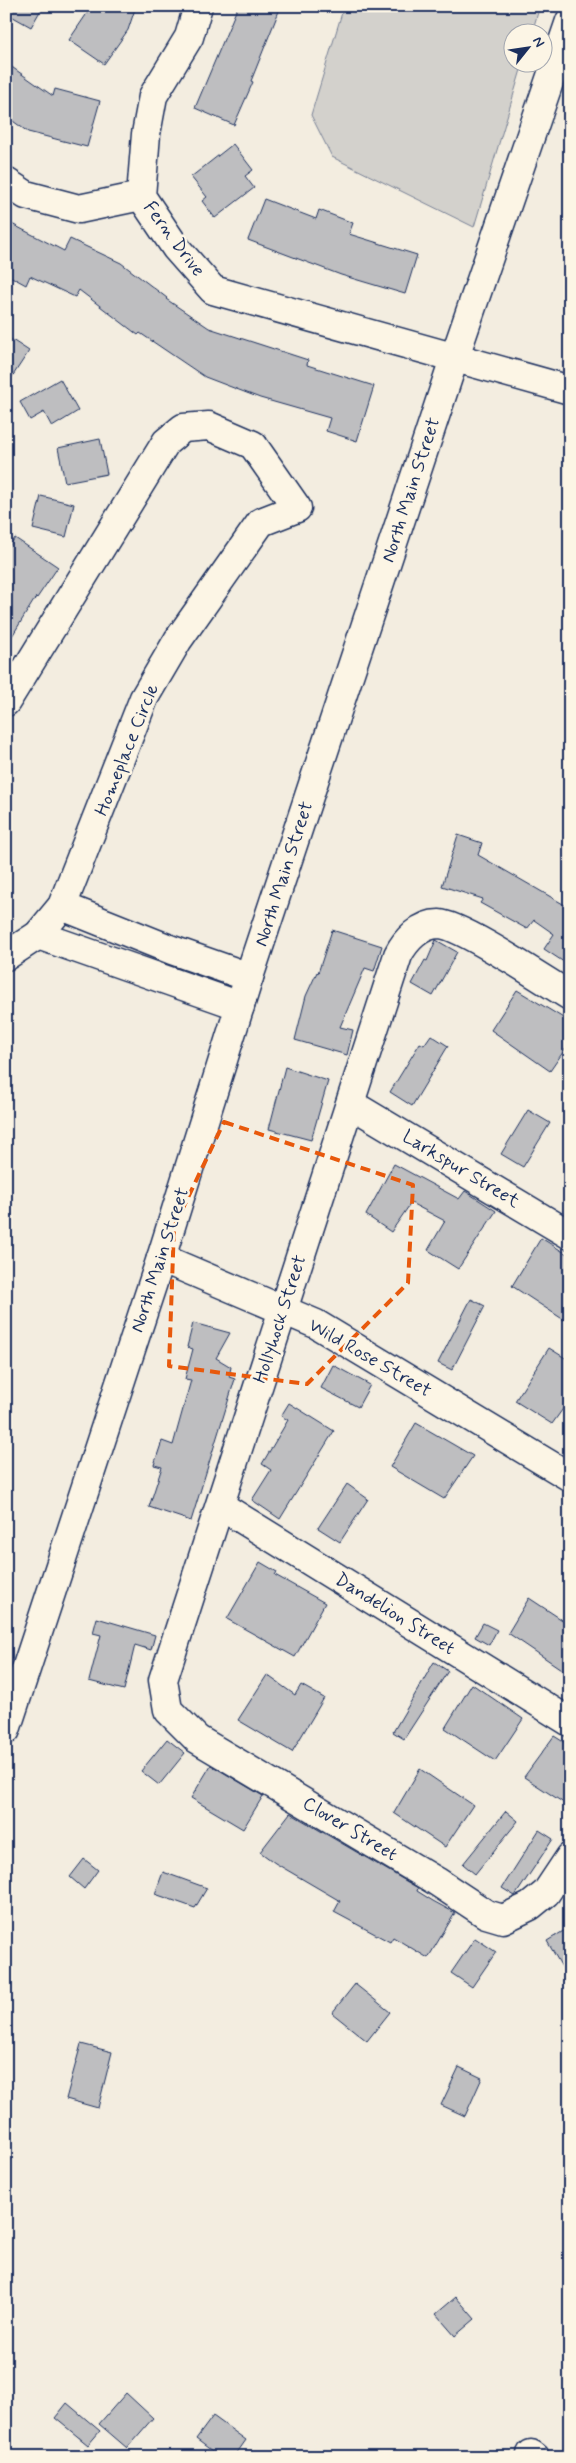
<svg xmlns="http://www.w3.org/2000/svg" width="576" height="2463" font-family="Mynerve,sans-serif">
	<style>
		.green { fill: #d3d1cc; stroke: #778095 }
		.building { fill: #bebec0; stroke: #1b2f5e }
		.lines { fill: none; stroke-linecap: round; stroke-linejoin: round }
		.minor-casing { stroke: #1b2f5e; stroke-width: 31 }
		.major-casing { stroke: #1b2f5e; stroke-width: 31 }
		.minor { stroke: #fcf5e5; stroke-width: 28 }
		.major { stroke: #fcf5e5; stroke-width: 28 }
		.marked { fill: none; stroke: #e8590c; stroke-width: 4; stroke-dasharray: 10 6; stroke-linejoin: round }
		.labels { text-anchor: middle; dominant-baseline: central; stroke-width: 5; stroke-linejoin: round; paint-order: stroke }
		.street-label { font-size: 19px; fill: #1b2f5e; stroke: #fcf5e5 }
	</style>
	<rect width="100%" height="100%" fill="#f3ede0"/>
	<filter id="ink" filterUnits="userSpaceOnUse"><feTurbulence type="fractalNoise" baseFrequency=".02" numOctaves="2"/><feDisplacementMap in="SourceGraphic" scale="10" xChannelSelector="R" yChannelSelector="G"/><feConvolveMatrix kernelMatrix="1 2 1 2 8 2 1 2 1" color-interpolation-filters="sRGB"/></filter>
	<g filter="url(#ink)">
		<path class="green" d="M 344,6 L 540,6 L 532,32 L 514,32 L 514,62 L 523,63 L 474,227 L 332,157 L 311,115 Z"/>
		<g class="building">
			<path d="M 6,6 L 43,6 L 31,27 L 6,13 Z"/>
			<path d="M 92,6 L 136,6 L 128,30 L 104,64 L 69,40 Z"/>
			<path d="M 238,6 L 281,6 L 251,81 L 253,82 L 234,125 L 195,108 Z"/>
			<path d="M 6,63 L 53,96 L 55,89 L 100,101 L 87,147 L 28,132 L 6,116 Z"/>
			<path d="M 233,144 L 253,170 L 245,176 L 254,188 L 215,218 L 202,201 L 207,197 L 191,177 Z"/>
			<path d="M 264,199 L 316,219 L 319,210 L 353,223 L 349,234 L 417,255 L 405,294 L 341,275 L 248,240 Z"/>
			<path d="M 6,221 L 64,251 L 70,239 L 121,263 L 167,298 L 166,299 L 209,328 L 308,360 L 307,365 L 374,386 L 357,441 L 326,431 L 330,418 L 260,398 L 205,377 L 140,333 L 138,335 L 79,290 L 75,297 L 30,276 L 26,285 L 6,274 Z"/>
			<path d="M 6,336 L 29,351 L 6,386 Z"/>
			<path d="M 60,379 L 78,411 L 52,427 L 44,412 L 30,420 L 20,402 Z"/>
			<path d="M 100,439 L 107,474 L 65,482 L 58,448 Z"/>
			<path d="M 41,496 L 74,504 L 66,537 L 33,529 Z"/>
			<path d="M 15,538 L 58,567 L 37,598 L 36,597 L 6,646 L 6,550 Z"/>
			<path d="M 458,835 L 482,843 L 478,855 L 570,908 L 570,966 L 544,949 L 554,934 L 534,920 L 527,929 L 480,903 L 483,899 L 442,886 Z"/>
			<path d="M 332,930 L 382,946 L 374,971 L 365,968 L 340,1027 L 353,1030 L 347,1055 L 295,1040 L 306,996 L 317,972 L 318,973 Z"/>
			<path d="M 436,940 L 457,952 L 433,996 L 412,984 L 425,960 L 427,961 Z"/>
			<path d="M 517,990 L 570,1022 L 570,1042 L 550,1071 L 491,1030 Z"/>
			<path d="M 431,1035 L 448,1046 L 412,1106 L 390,1092 L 420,1043 L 424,1045 Z"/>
			<path d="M 285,1067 L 328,1081 L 311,1140 L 269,1129 Z"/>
			<path d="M 528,1110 L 550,1123 L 523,1167 L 501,1154 Z"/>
			<path d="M 394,1164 L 459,1199 L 465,1191 L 496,1211 L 458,1269 L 428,1250 L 445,1221 L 411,1203 L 391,1232 L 366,1215 Z"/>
			<path d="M 541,1238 L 570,1256 L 570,1311 L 564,1320 L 512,1286 Z"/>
			<path d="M 471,1299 L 485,1306 L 452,1370 L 438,1363 Z"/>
			<path d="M 193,1323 L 230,1333 L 216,1358 L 231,1367 L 229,1377 L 235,1379 L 191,1521 L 149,1507 L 162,1467 L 154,1465 L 162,1441 L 173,1445 L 191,1380 L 185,1379 L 193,1349 L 187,1347 Z"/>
			<path d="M 549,1348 L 570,1361 L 570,1399 L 552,1424 L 515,1401 Z"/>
			<path d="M 333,1365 L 370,1385 L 358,1407 L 321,1388 Z"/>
			<path d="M 289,1403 L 334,1431 L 280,1519 L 252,1500 L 271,1470 L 262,1464 L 288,1420 L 281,1416 Z"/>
			<path d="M 416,1423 L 473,1456 L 444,1499 L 390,1467 Z"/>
			<path d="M 347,1484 L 368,1499 L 340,1542 L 318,1528 Z"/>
			<path d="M 260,1562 L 277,1572 L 275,1575 L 325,1603 L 295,1657 L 227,1619 Z"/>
			<path d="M 529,1598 L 570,1625 L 570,1675 L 508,1633 Z"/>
			<path d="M 97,1618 L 155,1635 L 151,1650 L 135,1645 L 124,1690 L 89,1681 L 101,1635 L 93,1633 Z"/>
			<path d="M 483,1623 L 497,1630 L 489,1645 L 475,1637 Z"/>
			<path d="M 434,1662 L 448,1671 L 404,1739 L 393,1732 Z"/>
			<path d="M 267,1675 L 295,1695 L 301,1685 L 324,1698 L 292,1752 L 238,1720 Z"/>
			<path d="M 472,1684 L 523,1719 L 495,1761 L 445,1728 Z"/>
			<path d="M 554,1736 L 570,1746 L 570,1807 L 524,1777 Z"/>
			<path d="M 167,1739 L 185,1753 L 159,1785 L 141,1771 Z"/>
			<path d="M 211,1765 L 263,1796 L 243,1829 L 191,1798 Z"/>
			<path d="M 420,1769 L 473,1805 L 445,1847 L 394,1813 Z"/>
			<path d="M 506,1811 L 518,1821 L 475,1874 L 463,1864 Z"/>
			<path d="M 290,1813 L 418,1888 L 417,1891 L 433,1901 L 455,1913 L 428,1958 L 393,1937 L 390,1942 L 334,1912 L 340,1901 L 275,1863 L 260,1852 Z"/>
			<path d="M 539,1830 L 553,1839 L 515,1896 L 502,1888 Z"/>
			<path d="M 84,1859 L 98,1870 L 84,1889 L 70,1877 Z"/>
			<path d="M 163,1872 L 207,1888 L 195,1908 L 155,1894 Z"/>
			<path d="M 570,1927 L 570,1981 L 547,1941 Z"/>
			<path d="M 475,1938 L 496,1952 L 472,1987 L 451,1973 Z"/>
			<path d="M 355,1984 L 390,2012 L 367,2041 L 332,2013 Z"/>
			<path d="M 81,2044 L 112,2052 L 98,2108 L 66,2099 Z"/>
			<path d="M 459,2067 L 482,2078 L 465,2116 L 441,2105 Z"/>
			<path d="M 456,2297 L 475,2319 L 455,2336 L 436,2314 Z"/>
			<path d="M 126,2393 L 153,2418 L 127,2448 L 99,2424 Z"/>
			<path d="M 67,2403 L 100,2431 L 88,2445 L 55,2418 Z"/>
			<path d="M 213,2416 L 246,2440 L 234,2457 L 220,2457 L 196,2439 Z"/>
		</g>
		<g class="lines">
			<defs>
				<g id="minor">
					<path d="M 198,6 L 189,37 L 153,96 L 146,134 L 141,196 L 176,248 L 213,290 L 570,390"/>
					<path d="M 6,182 L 26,195 L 79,209 L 141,196"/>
					<path d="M 6,702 L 166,442 L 183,428 L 209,426 L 253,445 L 297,508 L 261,522 L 178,640 L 144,698 L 62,906 L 38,935 L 6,956"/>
					<path d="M 62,906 L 172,950 L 249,977"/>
					<path d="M 38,935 L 240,1006"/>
					<path d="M 570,996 C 545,981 462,925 439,924 C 420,924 405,941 398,955 L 163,1680 L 168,1710 L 197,1739 L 436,1881 L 486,1914 L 503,1919 L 530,1906 L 546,1893 L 570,1857"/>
					<path d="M 351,1104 L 570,1235"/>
					<path d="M 161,1258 L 316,1324 L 570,1477"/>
					<path d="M 221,1506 L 570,1722"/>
					<path d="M 531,2454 L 535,2457"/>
				</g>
				<path id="major" d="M 6,1730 L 161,1258 L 249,977 L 454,359 L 570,21"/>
			</defs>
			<use href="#minor" class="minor-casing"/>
			<use href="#major" class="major-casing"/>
			<use href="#minor" class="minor"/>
			<use href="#major" class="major"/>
		</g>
	</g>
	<path class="marked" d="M 224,1122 L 413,1185 L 408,1283 L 307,1384 L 169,1366 L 174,1227 Z"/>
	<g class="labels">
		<g class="street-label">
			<text transform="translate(174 239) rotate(53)">Fern Drive</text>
			<text transform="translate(411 490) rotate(-72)">North Main Street</text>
			<text transform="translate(127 750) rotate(-68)">Homeplace Circle</text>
			<text transform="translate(284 874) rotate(-72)">North Main Street</text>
			<text transform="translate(461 1169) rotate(31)">Larkspur Street</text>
			<text transform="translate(160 1260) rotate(-72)">North Main Street</text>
			<text transform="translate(280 1319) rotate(-72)">Hollyhock Street</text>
			<text transform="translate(370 1358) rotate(30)">Wild Rose Street</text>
			<text transform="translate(395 1614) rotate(32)">Dandelion Street</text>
			<text transform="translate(350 1829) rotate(31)">Clover Street</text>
		</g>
	</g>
	<rect width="576" height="2463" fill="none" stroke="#fcf5e5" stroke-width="25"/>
	<rect x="12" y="12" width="551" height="2438" fill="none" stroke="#1b2f5e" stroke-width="2" filter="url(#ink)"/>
	<g transform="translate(528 48) rotate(60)"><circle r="24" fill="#fcf5e5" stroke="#a2a6af"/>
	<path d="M0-4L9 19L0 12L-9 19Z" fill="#1b2f5e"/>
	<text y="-8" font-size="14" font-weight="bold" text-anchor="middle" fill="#1b2f5e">N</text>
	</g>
</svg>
